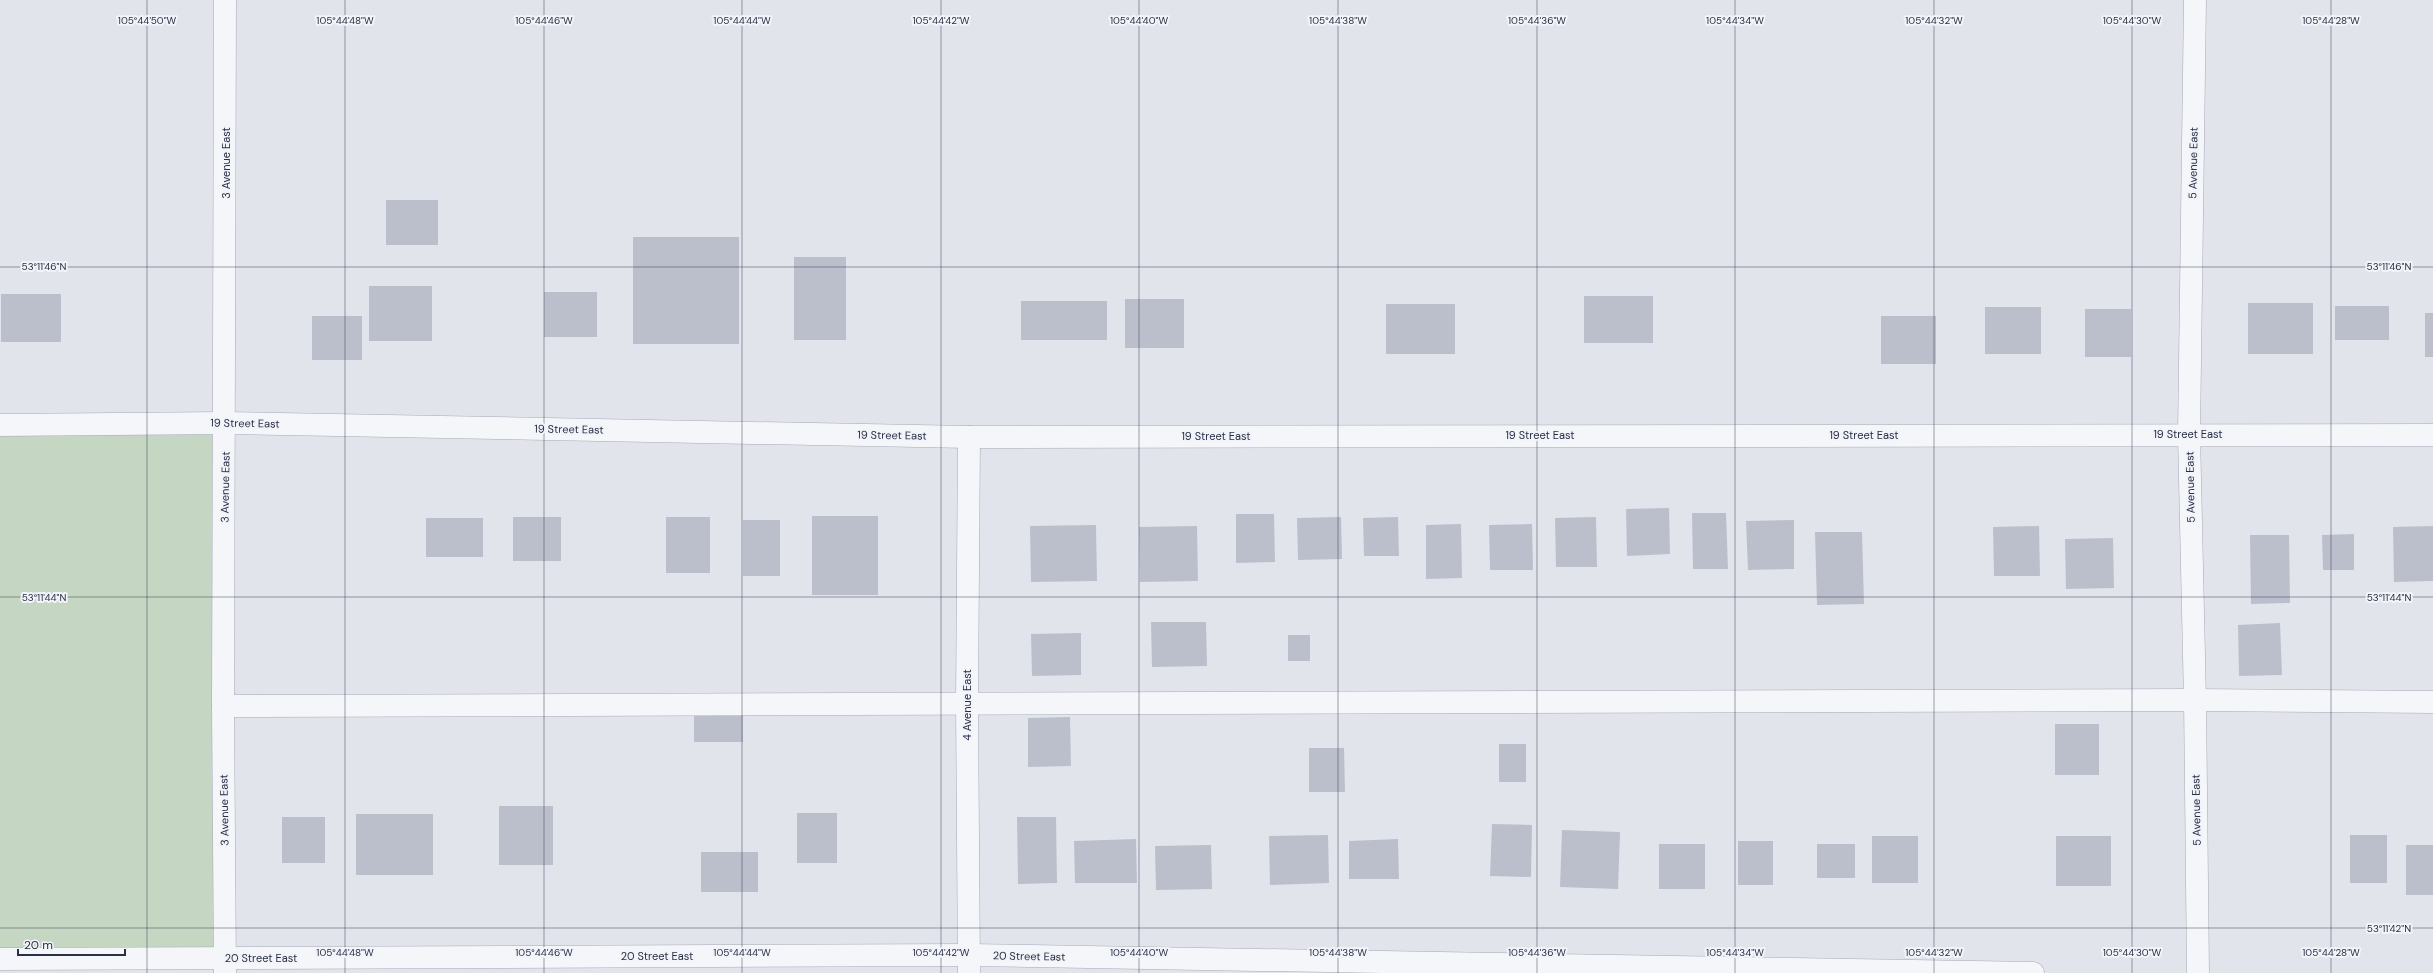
<svg xmlns="http://www.w3.org/2000/svg" width="2433" height="973" font-family="'DM Sans',sans-serif">
	<style>
		.green { fill: #c5d6c2 }
		.building { fill: #bbbfcc }
		.lines { fill: none; stroke-linecap: round; stroke-linejoin: round }
		.minor-casing { stroke: #a6aab7; stroke-width: 23 }
		.minor { stroke: #f5f6f9; stroke-width: 22 }
		.ticks { fill: none; stroke: #282f46; stroke-width: 1; stroke-opacity: 0.45 }
		.labels { text-anchor: middle; dominant-baseline: central; stroke-width: 4; stroke-linejoin: round; paint-order: stroke }
		.street-label { font-size: 11px; fill: #282f46; stroke: #f2f4f9 }
		.ticks-label { font-size: 10px; text-anchor: middle; fill: #282f46; stroke: #f2f4f9; stroke-width: 4; stroke-linejoin: round; paint-order: stroke }
	</style>
	<rect width="100%" height="100%" fill="#e2e4ec"/>
	<path class="green" d="M 0,430 L 218,431 L 220,958 L 0,959 Z"/>
	<g class="building">
		<rect x="386" y="200" width="52" height="45"/>
		<rect x="633" y="237" width="106" height="107"/>
		<rect x="794" y="257" width="52" height="83"/>
		<rect x="369" y="286" width="63" height="55"/>
		<rect x="544" y="292" width="53" height="45"/>
		<rect x="1" y="294" width="60" height="48"/>
		<rect x="1584" y="296" width="69" height="47"/>
		<rect x="1125" y="299" width="59" height="49"/>
		<rect x="1021" y="301" width="86" height="39"/>
		<rect x="2248" y="303" width="65" height="51"/>
		<rect x="1386" y="304" width="69" height="50"/>
		<rect x="2335" y="306" width="54" height="34"/>
		<rect x="1985" y="307" width="56" height="47"/>
		<rect x="2085" y="309" width="46" height="48"/>
		<rect x="2425" y="313" width="8" height="44"/>
		<rect x="312" y="316" width="50" height="44"/>
		<rect x="1881" y="316" width="55" height="48"/>
		<path d="M 1669,508 L 1670,554 L 1627,556 L 1626,509 Z"/>
		<path d="M 1692,513 L 1726,513 L 1728,569 L 1693,569 Z"/>
		<path d="M 1236,514 L 1274,514 L 1275,562 L 1236,563 Z"/>
		<rect x="812" y="516" width="66" height="79"/>
		<rect x="513" y="517" width="48" height="44"/>
		<rect x="666" y="517" width="44" height="56"/>
		<path d="M 1341,517 L 1342,559 L 1298,560 L 1297,518 Z"/>
		<path d="M 1398,517 L 1399,556 L 1364,556 L 1363,518 Z"/>
		<path d="M 1596,517 L 1597,567 L 1556,567 L 1555,518 Z"/>
		<rect x="426" y="518" width="57" height="39"/>
		<rect x="743" y="520" width="37" height="56"/>
		<path d="M 1794,520 L 1794,569 L 1748,570 L 1746,521 Z"/>
		<path d="M 1461,524 L 1462,578 L 1426,579 L 1426,525 Z"/>
		<path d="M 1532,524 L 1533,570 L 1490,570 L 1489,525 Z"/>
		<path d="M 1096,525 L 1097,581 L 1031,582 L 1030,526 Z"/>
		<path d="M 1197,526 L 1198,581 L 1140,582 L 1139,527 Z"/>
		<path d="M 2039,526 L 2040,576 L 1994,576 L 1993,527 Z"/>
		<path d="M 2433,526 L 2433,581 L 2394,582 L 2393,527 Z"/>
		<path d="M 1815,532 L 1862,532 L 1864,604 L 1817,605 Z"/>
		<path d="M 2354,534 L 2354,570 L 2323,570 L 2322,535 Z"/>
		<path d="M 2250,535 L 2289,535 L 2290,603 L 2251,604 Z"/>
		<path d="M 2113,538 L 2114,588 L 2066,589 L 2065,539 Z"/>
		<path d="M 1151,622 L 1206,622 L 1207,666 L 1152,667 Z"/>
		<path d="M 2280,623 L 2282,675 L 2239,676 L 2238,625 Z"/>
		<path d="M 1081,633 L 1081,675 L 1032,676 L 1031,634 Z"/>
		<rect x="1288" y="635" width="22" height="26"/>
		<rect x="694" y="716" width="49" height="26"/>
		<path d="M 1070,717 L 1071,766 L 1028,767 L 1028,718 Z"/>
		<rect x="2055" y="724" width="44" height="51"/>
		<rect x="1499" y="744" width="27" height="38"/>
		<path d="M 1309,748 L 1344,748 L 1345,792 L 1309,792 Z"/>
		<rect x="499" y="806" width="54" height="59"/>
		<rect x="797" y="813" width="40" height="50"/>
		<rect x="356" y="814" width="77" height="61"/>
		<rect x="282" y="817" width="43" height="46"/>
		<path d="M 1017,817 L 1056,817 L 1057,883 L 1018,884 Z"/>
		<path d="M 1492,824 L 1532,825 L 1531,877 L 1490,876 Z"/>
		<path d="M 1562,830 L 1620,832 L 1618,889 L 1560,887 Z"/>
		<path d="M 1328,835 L 1329,883 L 1270,885 L 1269,836 Z"/>
		<rect x="2350" y="835" width="37" height="48"/>
		<rect x="1872" y="836" width="46" height="47"/>
		<rect x="2056" y="836" width="55" height="50"/>
		<path d="M 1136,839 L 1137,883 L 1075,883 L 1074,841 Z"/>
		<path d="M 1398,839 L 1399,879 L 1349,879 L 1349,841 Z"/>
		<rect x="1738" y="841" width="35" height="44"/>
		<rect x="1659" y="844" width="46" height="45"/>
		<rect x="1817" y="844" width="38" height="34"/>
		<path d="M 1211,845 L 1212,889 L 1156,890 L 1155,846 Z"/>
		<rect x="2406" y="845" width="27" height="50"/>
		<rect x="701" y="852" width="57" height="40"/>
	</g>
	<g class="lines">
		<defs>
			<g id="minor">
				<path d="M 225,0 L 223,706 L 225,972"/>
				<path d="M 2195,0 L 2189,434 L 2195,700 L 2198,973"/>
				<path d="M 0,425 L 226,423 L 969,437 L 2433,435"/>
				<path d="M 223,706 L 2195,700 L 2433,702"/>
				<path d="M 0,959 L 969,955 L 2033,973"/>
				<path d="M 969,973 L 967,704 L 969,437"/>
			</g>
		</defs>
		<use href="#minor" class="minor-casing"/>
		<use href="#minor" class="minor"/>
	</g>
	<path class="ticks" d="M 147,0 L 147,973M 345,0 L 345,973M 544,0 L 544,973M 742,0 L 742,973M 941,0 L 941,973M 1139,0 L 1139,973M 1338,0 L 1338,973M 1537,0 L 1537,973M 1735,0 L 1735,973M 1934,0 L 1934,973M 2132,0 L 2132,973M 2331,0 L 2331,973M 0,267 L 2433,267M 0,597 L 2433,597M 0,928 L 2433,928"/>
	<g class="labels">
		<g class="street-label">
			<text transform="translate(226 163) rotate(-90)">3 Avenue East</text>
			<text transform="translate(2193 163) rotate(-89)">5 Avenue East</text>
			<text transform="translate(245 423) rotate(1)">19 Street East</text>
			<text transform="translate(569 429) rotate(1)">19 Street East</text>
			<text x="2188" y="434">19 Street East</text>
			<text transform="translate(892 435) rotate(1)">19 Street East</text>
			<text x="1540" y="435">19 Street East</text>
			<text x="1864" y="435">19 Street East</text>
			<text x="1216" y="436">19 Street East</text>
			<text transform="translate(225 487) rotate(-89)">3 Avenue East</text>
			<text transform="translate(2190 487) rotate(-91)">5 Avenue East</text>
			<text transform="translate(967 705) rotate(-90)">4 Avenue East</text>
			<text transform="translate(224 810) rotate(-91)">3 Avenue East</text>
			<text transform="translate(2196 810) rotate(-91)">5 Avenue East</text>
			<text x="657" y="956">20 Street East</text>
			<text transform="translate(1029 956) rotate(1)">20 Street East</text>
			<text x="261" y="958">20 Street East</text>
		</g>
	</g>
	<g class="ticks-label">
		<text x="147" y="24">105°44'50"W</text>
		<text x="345" y="24">105°44'48"W</text>
		<text x="544" y="24">105°44'46"W</text>
		<text x="742" y="24">105°44'44"W</text>
		<text x="941" y="24">105°44'42"W</text>
		<text x="1139" y="24">105°44'40"W</text>
		<text x="1338" y="24">105°44'38"W</text>
		<text x="1537" y="24">105°44'36"W</text>
		<text x="1735" y="24">105°44'34"W</text>
		<text x="1934" y="24">105°44'32"W</text>
		<text x="2132" y="24">105°44'30"W</text>
		<text x="2331" y="24">105°44'28"W</text>
		<text x="44" y="270">53°11'46"N</text>
		<text x="2389" y="270">53°11'46"N</text>
		<text x="44" y="601">53°11'44"N</text>
		<text x="2389" y="601">53°11'44"N</text>
		<text x="2389" y="932">53°11'42"N</text>
		<text x="345" y="956">105°44'48"W</text>
		<text x="544" y="956">105°44'46"W</text>
		<text x="742" y="956">105°44'44"W</text>
		<text x="941" y="956">105°44'42"W</text>
		<text x="1139" y="956">105°44'40"W</text>
		<text x="1338" y="956">105°44'38"W</text>
		<text x="1537" y="956">105°44'36"W</text>
		<text x="1735" y="956">105°44'34"W</text>
		<text x="1934" y="956">105°44'32"W</text>
		<text x="2132" y="956">105°44'30"W</text>
		<text x="2331" y="956">105°44'28"W</text>
	</g>
	<path d="M18 949v6h107v-6" fill="none" stroke="#282f46" stroke-width="2"/>
	<text x="24" y="949" font-size="12" fill="#282f46" stroke="#f2f4f9" stroke-width="3" paint-order="stroke">20 m</text>
</svg>
